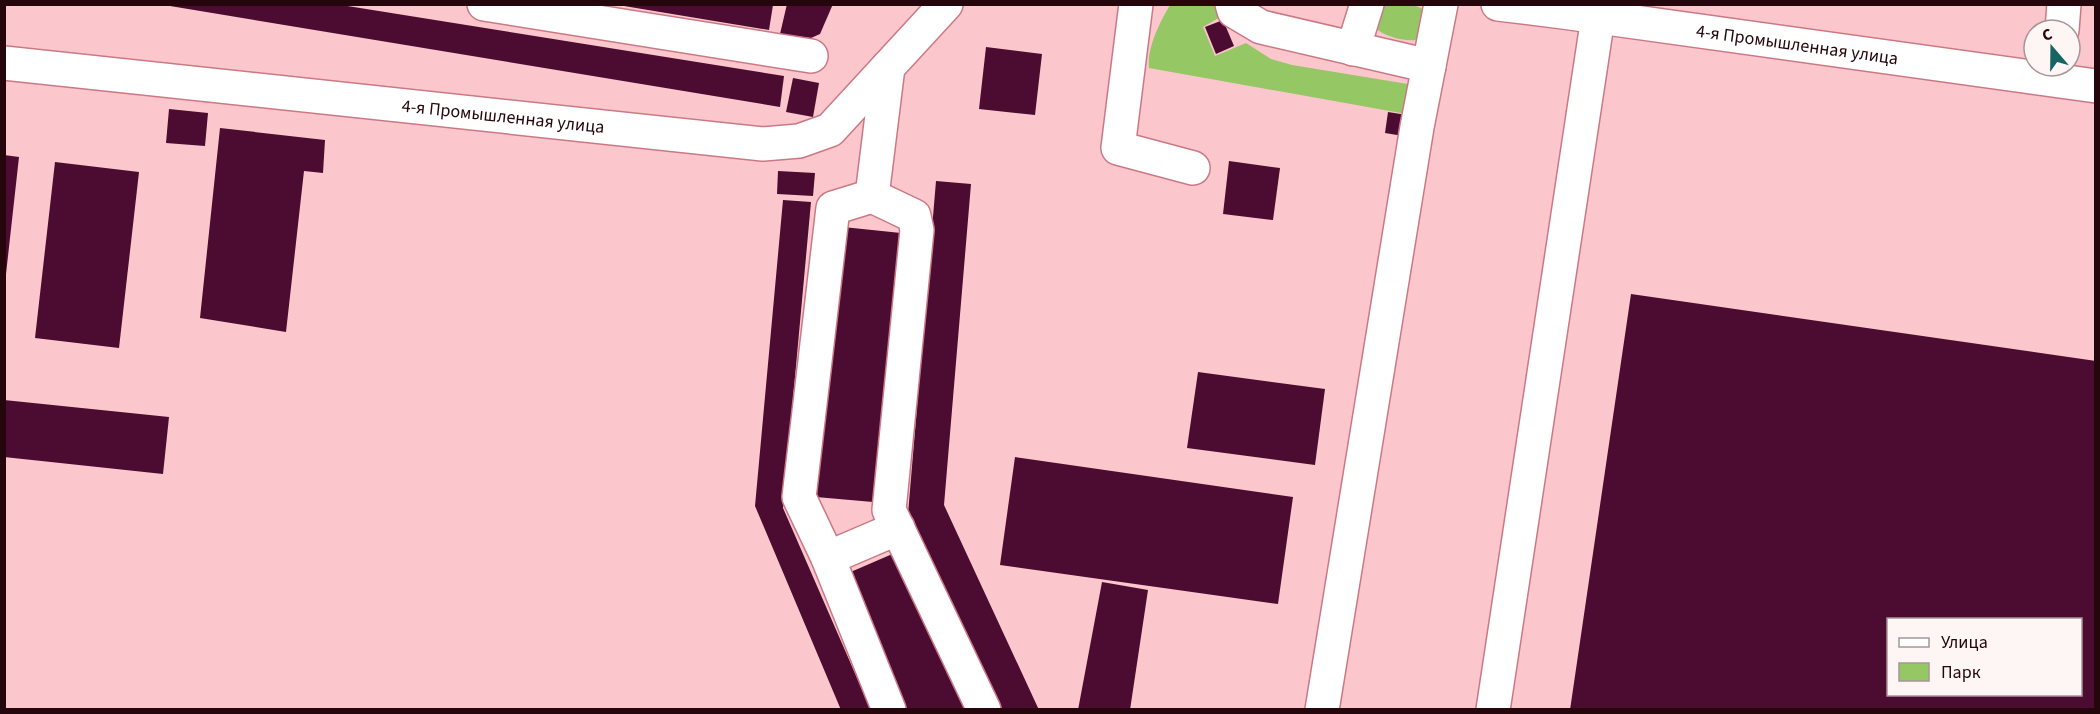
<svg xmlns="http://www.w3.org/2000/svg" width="2100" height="714" font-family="'Source Sans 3',sans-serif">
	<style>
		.green { fill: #95c765 }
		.building { fill: #4c0b30; fill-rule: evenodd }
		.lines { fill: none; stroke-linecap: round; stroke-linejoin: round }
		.minor-casing { stroke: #ca7984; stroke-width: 36 }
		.minor { stroke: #fff; stroke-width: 33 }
		.labels { text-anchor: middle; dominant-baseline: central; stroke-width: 6; stroke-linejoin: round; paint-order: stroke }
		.street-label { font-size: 18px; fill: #24060c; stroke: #fef5f5 }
	</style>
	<rect width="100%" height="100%" fill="#fcc7cc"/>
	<g class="green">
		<path d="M 1170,5 L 1216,5 L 1222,16 L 1203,27 L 1215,56 L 1246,43 L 1271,59 L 1292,65 L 1408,84 L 1412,86 L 1412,115 L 1149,68 C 1147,47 1160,22 1170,5 Z"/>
		<path d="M 1383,5 C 1399,5 1417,1 1429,14 L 1422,39 C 1407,43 1385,37 1374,27 L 1376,13 Z"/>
	</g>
	<g class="building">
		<path d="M 158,4 L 335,4 L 784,76 L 780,107 Z"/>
		<path d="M 787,4 L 833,4 L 820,34 L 811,38 L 780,34 Z"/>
		<path d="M 618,5 L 773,5 L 769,30 Z"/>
		<path d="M 1223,20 L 1234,46 L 1216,54 L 1205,27 Z"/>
		<path d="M 986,47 L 1042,54 L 1035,115 L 979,109 Z"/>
		<path d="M 793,78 L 819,83 L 813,117 L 786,112 Z"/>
		<path d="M 169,109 L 208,113 L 205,146 L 166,143 Z"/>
		<path d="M 1388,112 L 1413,116 L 1409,137 L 1385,133 Z"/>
		<path d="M 220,128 L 325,140 L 323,173 L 304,171 L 286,332 L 200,318 Z"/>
		<path d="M 4,155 L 19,157 L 6,274 L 4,274 Z"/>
		<path d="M 1229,161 L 1280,168 L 1273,220 L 1223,214 Z"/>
		<path d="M 55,162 L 139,172 L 119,348 L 35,338 Z"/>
		<path d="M 778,171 L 815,173 L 813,196 L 777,194 Z"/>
		<path d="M 936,181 L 971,184 L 944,505 L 1039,710 L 1000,710 L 908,514 Z"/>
		<path d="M 783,200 L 811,202 L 783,508 L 871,710 L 841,710 L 755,506 Z"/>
		<path d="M 843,227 L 901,233 L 873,502 L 816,497 Z"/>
		<path d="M 1631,294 L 2096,361 L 2096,710 L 1570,710 ZM 1888,620 L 2080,620 L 2080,694 L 1888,694 Z"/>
		<path d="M 1198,372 L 1325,389 L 1315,465 L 1187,448 Z"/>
		<path d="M 4,400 L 169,417 L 163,474 L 4,457 Z"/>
		<path d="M 1015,457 L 1293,497 L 1278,604 L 1000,565 Z"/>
		<path d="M 897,552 L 966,710 L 905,710 L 846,574 Z"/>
		<path d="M 1102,582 L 1148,590 L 1130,710 L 1078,710 Z"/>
	</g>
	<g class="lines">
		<defs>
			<g id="minor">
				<path d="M 484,4 L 811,56"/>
				<path d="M 1136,4 L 1118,148 L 1193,168"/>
				<path d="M 1232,4 L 1234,11 L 1261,27 L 1429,66"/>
				<path id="s1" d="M 1498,4 L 1563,12 L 2096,86"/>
				<path d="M 2062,30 L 2064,4"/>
				<path d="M 1353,49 L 1367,4"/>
				<path id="s2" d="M 4,63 L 763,144 L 799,141 L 830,130 L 946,4"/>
				<path d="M 872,196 L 888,67"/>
				<path d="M 828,558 L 898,528"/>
				<path d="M 889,710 L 828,558 L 799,497 L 833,208 L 872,196 L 914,216 L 917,230 L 889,510 L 984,710"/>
				<path d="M 1322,710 L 1417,127 L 1441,4"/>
				<path d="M 1493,710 L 1598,17"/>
			</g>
		</defs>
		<use href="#minor" class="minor-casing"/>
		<use href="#minor" class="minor"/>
	</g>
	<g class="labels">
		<g class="street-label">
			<text stroke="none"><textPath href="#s1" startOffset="302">4-я Промышленная улица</textPath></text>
			<text stroke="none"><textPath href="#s2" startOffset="502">4-я Промышленная улица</textPath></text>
		</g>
	</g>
	<rect width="2100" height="714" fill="none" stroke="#24060c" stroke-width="12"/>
	<rect x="1887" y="618" width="195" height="78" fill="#fef5f5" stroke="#a79598" stroke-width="1.5"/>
	<rect x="1899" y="638" width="30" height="9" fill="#ffffff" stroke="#a79598" stroke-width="1.5"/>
	<text x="1941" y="648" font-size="18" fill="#24060c">Улица</text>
	<rect x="1899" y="663" width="30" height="18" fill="#95c765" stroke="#a79598" stroke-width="1.5"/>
	<text x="1941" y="678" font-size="18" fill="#24060c">Парк</text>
	<g transform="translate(2052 48) rotate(340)"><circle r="28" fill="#fef5f5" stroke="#a79598" stroke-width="1.5"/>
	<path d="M0-4.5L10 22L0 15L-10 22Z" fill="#176562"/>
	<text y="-9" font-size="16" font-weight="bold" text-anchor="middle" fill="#24060c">С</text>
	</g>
</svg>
